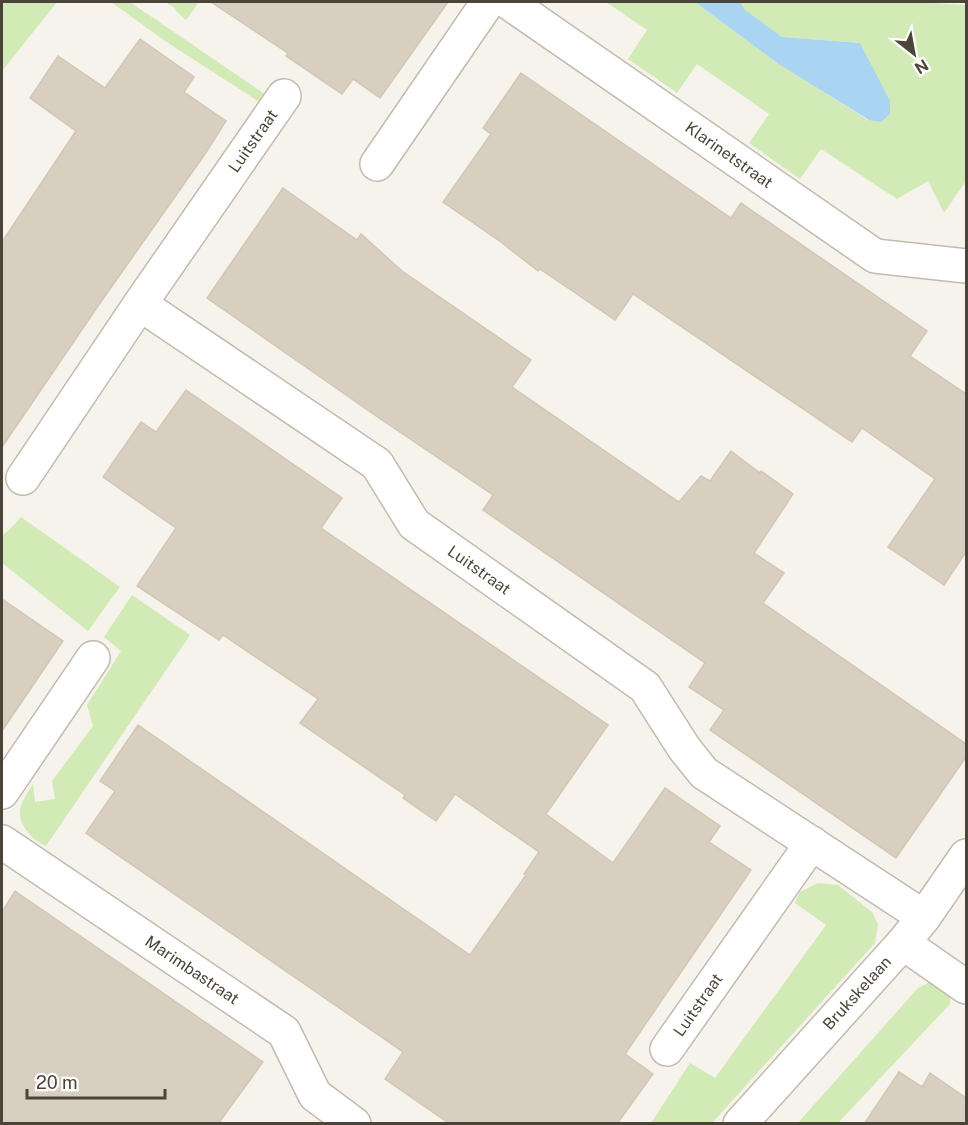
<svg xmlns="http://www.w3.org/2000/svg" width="968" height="1125" font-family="'Public Sans',sans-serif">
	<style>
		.green { fill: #d2eab5 }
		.water { fill: #a9d4f2 }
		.building { fill: #d8cfc1; stroke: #d3c7b4; stroke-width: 1.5 }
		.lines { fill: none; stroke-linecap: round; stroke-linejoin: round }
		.street-casing { stroke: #c2bbae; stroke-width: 36 }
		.street { stroke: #fff; stroke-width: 33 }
		.labels { text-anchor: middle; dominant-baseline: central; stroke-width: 6; stroke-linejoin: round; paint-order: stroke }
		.street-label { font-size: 16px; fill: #4b4439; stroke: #fff }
	</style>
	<rect width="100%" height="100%" fill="#f6f3ec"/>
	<g class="green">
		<path d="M 2,2 L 57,2 L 2,71 Z"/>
		<path d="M 111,2 L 130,2 L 269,97 L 264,105 L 165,41 Z"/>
		<path d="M 165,2 L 199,2 L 186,20 L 176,11 L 175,8 Z"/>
		<path d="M 606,2 L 695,2 L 780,65 L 868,120 L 860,43 L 782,37 L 744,10 L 740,2 L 913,2 L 966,5 L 966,181 L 944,213 L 928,181 L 897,199 L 821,149 L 800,179 L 749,143 L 769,114 L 697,64 L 677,93 L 628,59 L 647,30 Z"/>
		<path d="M 21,517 L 120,587 L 88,631 L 2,563 L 2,535 L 7,532 Z"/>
		<path d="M 132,595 L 190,635 L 46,846 C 37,842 33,839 27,831 C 13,813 22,801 33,784 L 35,802 L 55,799 L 52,781 L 93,726 L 87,705 L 121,651 L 104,637 Z"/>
		<path d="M 818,883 L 838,885 L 872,912 L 878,924 L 875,943 L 712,1123 L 651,1123 L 690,1063 L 715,1078 L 826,925 L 795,903 L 800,892 Z"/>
		<path d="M 932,981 L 950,995 L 950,1004 L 838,1123 L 797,1124 L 918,988 Z"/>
	</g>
	<path class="water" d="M 695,2 L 740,2 L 745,10 L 782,37 L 860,43 L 890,101 L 890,114 L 881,122 L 869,120 L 780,65 Z"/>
	<g class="building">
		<path d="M 211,2 L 448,2 L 380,98 L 353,79 L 342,94 L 286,56 L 288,53 Z"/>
		<path d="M 140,39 L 194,77 L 184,92 L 226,121 L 205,154 L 98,306 L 2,447 L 2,242 L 76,131 L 30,98 L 58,56 L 105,88 Z"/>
		<path d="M 521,73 L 731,218 L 741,203 L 927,331 L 910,356 L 966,394 L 966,552 L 944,585 L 888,547 L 935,479 L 862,428 L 852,442 L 633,294 L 615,320 L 540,269 L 538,271 L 501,242 L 443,202 L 491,134 L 483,128 Z"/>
		<path d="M 283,188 L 357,240 L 361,234 L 402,271 L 531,360 L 512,387 L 679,502 L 701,476 L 710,481 L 731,451 L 760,473 L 761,471 L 793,494 L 754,553 L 784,573 L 763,603 L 966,744 L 966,757 L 896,858 L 710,730 L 724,710 L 689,687 L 705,663 L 483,510 L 493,495 L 379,418 L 207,298 Z"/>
		<path d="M 186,390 L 342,498 L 321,528 L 608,725 L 546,814 L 613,863 L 665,788 L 720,826 L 709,842 L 751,870 L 625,1054 L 653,1074 L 617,1124 L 450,1124 L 385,1079 L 403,1052 L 86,833 L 115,791 L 100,781 L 138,725 L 470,955 L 526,875 L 524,874 L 539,852 L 455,794 L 436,821 L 403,798 L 405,795 L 300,723 L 318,699 L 223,635 L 219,640 L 137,586 L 176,528 L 103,477 L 141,422 L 156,432 Z"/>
		<path d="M 2,599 L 63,641 L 2,731 Z"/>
		<path d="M 15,891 L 263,1062 L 218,1124 L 2,1124 L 2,912 Z"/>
		<path d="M 899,1072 L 922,1087 L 930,1073 L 966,1098 L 966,1124 L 864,1124 Z"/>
	</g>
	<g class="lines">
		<defs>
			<g id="street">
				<path d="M 508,2 L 875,256 L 966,266"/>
				<path d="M 377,164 L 488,2"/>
				<path d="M 140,304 L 377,464 L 414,524 L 645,687 L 684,748 L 704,773 L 924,917"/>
				<path d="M 23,478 L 140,304 L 284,96"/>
				<path d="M 2,792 L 93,658"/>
				<path d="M 2,842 L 284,1032 L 315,1095 L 354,1124"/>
				<path d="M 903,943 L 966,987"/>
				<path d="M 667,1049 L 812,843"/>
				<path d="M 740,1124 L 903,943 L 924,917 L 966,856"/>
			</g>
		</defs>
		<use href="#street" class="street-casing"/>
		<use href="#street" class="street"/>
	</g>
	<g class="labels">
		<g class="street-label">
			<text transform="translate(253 141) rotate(-55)">Luitstraat</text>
			<text transform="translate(729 155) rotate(35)">Klarinetstraat</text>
			<text transform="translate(479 570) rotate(35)">Luitstraat</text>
			<text transform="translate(192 970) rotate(34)">Marimbastraat</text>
			<text transform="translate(857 993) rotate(-48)">Brukskelaan</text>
			<text transform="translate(698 1005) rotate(-55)">Luitstraat</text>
		</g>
	</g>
	<rect width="968" height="1125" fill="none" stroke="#4b4439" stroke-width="6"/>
	<g transform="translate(914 54) rotate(149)" stroke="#ffffff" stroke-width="4.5" paint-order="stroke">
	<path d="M0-4.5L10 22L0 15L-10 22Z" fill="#4b4439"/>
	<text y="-9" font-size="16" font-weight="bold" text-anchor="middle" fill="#4b4439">N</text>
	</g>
	<path d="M27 1089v9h138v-9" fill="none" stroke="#4b4439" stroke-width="3"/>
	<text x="36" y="1089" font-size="18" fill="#4b4439" stroke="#ffffff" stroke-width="4.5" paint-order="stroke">20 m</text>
</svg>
